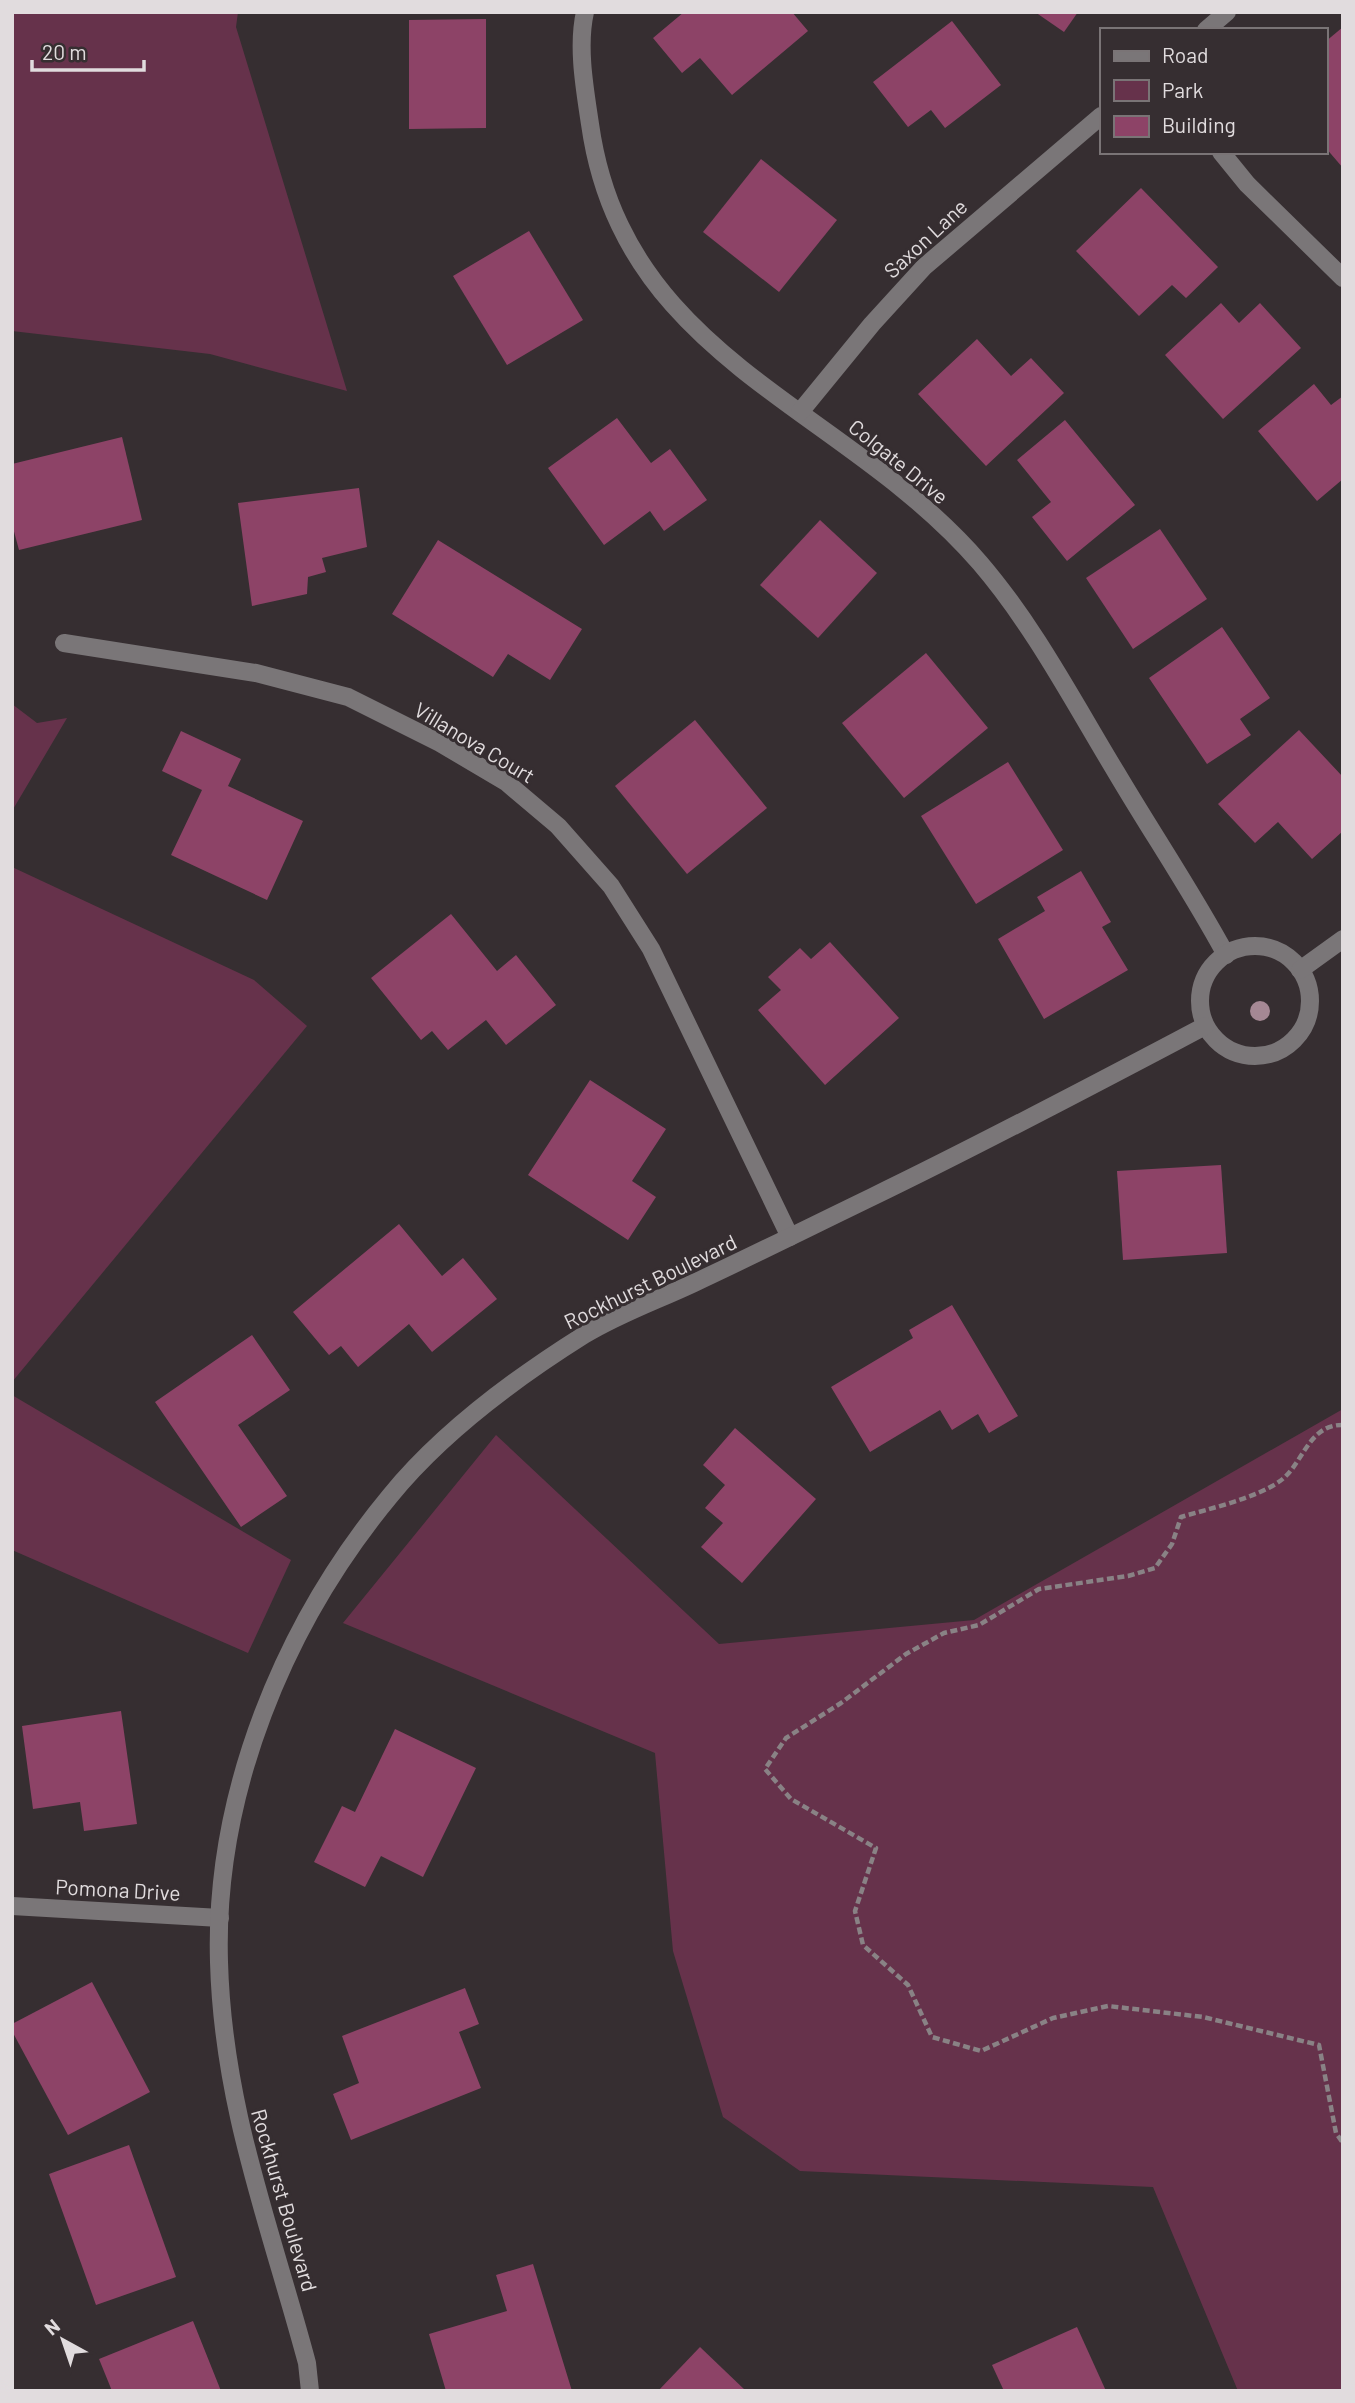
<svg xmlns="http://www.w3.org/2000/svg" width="1355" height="2403" font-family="Barlow,sans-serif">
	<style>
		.green { fill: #66324b }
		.building { fill: #8d4367 }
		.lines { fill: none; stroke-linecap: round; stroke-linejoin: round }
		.path { stroke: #898285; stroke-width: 4.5; stroke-dasharray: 7 3.5; stroke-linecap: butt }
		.minor { stroke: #7a7678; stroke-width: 18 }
		.tree { fill: #a58894 }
		.labels { text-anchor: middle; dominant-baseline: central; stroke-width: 6; stroke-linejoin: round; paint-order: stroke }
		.street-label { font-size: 21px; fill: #e1dcde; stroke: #362e31 }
	</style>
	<rect width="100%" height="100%" fill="#362e31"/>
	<g class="green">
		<path d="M 12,12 L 238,12 L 236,27 L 347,391 L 210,354 L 12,331 Z"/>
		<path d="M 12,704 L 37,723 L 67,718 L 12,811 Z"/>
		<path d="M 12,867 L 254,980 L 307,1026 L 12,1382 Z"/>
		<path d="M 12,1395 L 291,1560 L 248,1653 L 12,1550 Z"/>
		<path d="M 1343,1409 L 1343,2391 L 1238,2391 L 1153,2187 L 800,2171 L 723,2117 L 673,1951 L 655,1753 L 343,1623 L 496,1435 L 719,1644 L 974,1620 Z"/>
	</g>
	<g class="building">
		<path d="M 684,12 L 792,12 L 808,31 L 732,95 L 700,58 L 682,73 L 653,38 Z"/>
		<path d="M 1035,12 L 1078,12 L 1064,32 Z"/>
		<path d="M 486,19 L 486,128 L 409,129 L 409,20 Z"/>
		<path d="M 952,21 L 1001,85 L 945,128 L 931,110 L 908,127 L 873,82 Z"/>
		<path d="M 1343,27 L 1343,168 L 1325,147 L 1325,42 Z"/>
		<path d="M 761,159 L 837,220 L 779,292 L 703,232 Z"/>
		<path d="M 1141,188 L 1218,267 L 1186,298 L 1172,285 L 1139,316 L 1076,251 Z"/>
		<path d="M 529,231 L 583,320 L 507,365 L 453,276 Z"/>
		<path d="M 1221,303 L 1239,323 L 1260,303 L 1301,348 L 1223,419 L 1165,355 Z"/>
		<path d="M 977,339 L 1011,376 L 1031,358 L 1064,393 L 986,466 L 918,394 Z"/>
		<path d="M 1314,384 L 1331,405 L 1343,396 L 1343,479 L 1317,501 L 1258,431 Z"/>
		<path d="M 617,418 L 651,463 L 670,449 L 707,500 L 664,531 L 650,511 L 604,545 L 548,468 Z"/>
		<path d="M 1065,420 L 1135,505 L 1067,561 L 1032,517 L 1051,502 L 1017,460 Z"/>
		<path d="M 122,437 L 142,520 L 19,550 L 12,524 L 12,464 Z"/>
		<path d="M 359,488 L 367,547 L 322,558 L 326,572 L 308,577 L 307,594 L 252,606 L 238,503 Z"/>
		<path d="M 820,520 L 877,573 L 818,638 L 760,585 Z"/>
		<path d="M 1160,529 L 1207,599 L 1133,649 L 1086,578 Z"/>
		<path d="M 438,540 L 582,629 L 550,680 L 508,654 L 493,677 L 392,614 Z"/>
		<path d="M 1222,627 L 1270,698 L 1240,719 L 1251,735 L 1207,764 L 1149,678 Z"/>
		<path d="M 926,653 L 988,728 L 904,798 L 842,723 Z"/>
		<path d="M 695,720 L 767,808 L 687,874 L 615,786 Z"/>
		<path d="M 1299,730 L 1343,777 L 1343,831 L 1312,859 L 1278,822 L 1255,843 L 1218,804 Z"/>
		<path d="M 181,731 L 241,759 L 228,786 L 303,821 L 267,900 L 171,855 L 202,790 L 162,771 Z"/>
		<path d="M 1008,762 L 1063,850 L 976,904 L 921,816 Z"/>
		<path d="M 1081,871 L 1111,922 L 1102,927 L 1128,970 L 1044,1019 L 998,939 L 1045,911 L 1037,897 Z"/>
		<path d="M 451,914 L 497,971 L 516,955 L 556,1005 L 506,1045 L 486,1020 L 448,1050 L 432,1031 L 421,1040 L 371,978 Z"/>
		<path d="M 830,942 L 899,1018 L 825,1085 L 758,1010 L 781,990 L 768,977 L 800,948 L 811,959 Z"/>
		<path d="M 590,1080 L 666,1129 L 632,1181 L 656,1197 L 628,1240 L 528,1175 Z"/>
		<path d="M 1221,1165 L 1227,1253 L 1123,1260 L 1117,1171 Z"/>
		<path d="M 399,1224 L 442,1276 L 463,1258 L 497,1299 L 432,1352 L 409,1324 L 358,1367 L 341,1346 L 329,1355 L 293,1312 Z"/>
		<path d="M 952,1305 L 1018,1416 L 989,1433 L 978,1414 L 952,1430 L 940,1410 L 870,1452 L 831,1387 L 913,1338 L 909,1330 Z"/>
		<path d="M 252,1335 L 290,1390 L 238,1425 L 287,1496 L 241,1527 L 155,1402 Z"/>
		<path d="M 735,1428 L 816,1499 L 742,1583 L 701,1547 L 723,1523 L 705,1508 L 725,1485 L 703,1465 Z"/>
		<path d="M 121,1711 L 137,1824 L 84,1831 L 80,1802 L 33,1809 L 22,1726 Z"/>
		<path d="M 395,1729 L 476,1768 L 423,1877 L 381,1856 L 365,1887 L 314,1862 L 342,1806 L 355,1812 Z"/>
		<path d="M 92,1982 L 150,2092 L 68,2135 L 12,2031 L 12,2024 Z"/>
		<path d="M 465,1988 L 479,2024 L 459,2032 L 481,2088 L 351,2140 L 333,2094 L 359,2083 L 342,2036 Z"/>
		<path d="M 129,2145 L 176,2277 L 96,2305 L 49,2174 Z"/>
		<path d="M 533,2264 L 572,2391 L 446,2391 L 429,2334 L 507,2311 L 496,2275 Z"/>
		<path d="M 193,2321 L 221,2391 L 112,2391 L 99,2359 Z"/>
		<path d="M 1077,2327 L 1106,2391 L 1004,2391 L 992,2365 Z"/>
		<path d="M 700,2347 L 746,2391 L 658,2391 Z"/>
	</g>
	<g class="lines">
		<path class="path" d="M 1343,1425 C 1308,1424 1303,1465 1280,1481 C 1257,1498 1208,1509 1181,1517 L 1172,1544 L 1155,1568 L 1128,1576 L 1039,1589 L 979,1625 L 944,1633 L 906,1654 L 841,1703 L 786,1738 L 765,1769 L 791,1799 L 876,1848 L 855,1911 L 863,1945 L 908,1985 L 932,2037 L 981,2051 L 1053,2018 L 1108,2006 L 1203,2017 L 1319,2045 L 1336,2133 L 1343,2143"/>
		<g class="minor">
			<path d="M 585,12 C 577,47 585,90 590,124 C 623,360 844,405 980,563 C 1034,626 1073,701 1116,772 C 1152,833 1192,892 1226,955"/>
			<path d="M 1206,30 L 1227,12"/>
			<path d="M 1221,152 L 1247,184 L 1343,278"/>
			<path d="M 800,412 L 872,324 L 924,267 L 1101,116"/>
			<path d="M 64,643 L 256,673 L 348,697 L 440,743 L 506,782 L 558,826 L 611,886 L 651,949 L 790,1237"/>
			<circle cx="1255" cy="1001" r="55"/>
			<path d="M 1300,970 L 1343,939"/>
			<path d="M 12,1906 L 220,1918"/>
			<path d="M 310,2391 L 307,2363 C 270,2225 223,2107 219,1962 C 214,1794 284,1624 390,1496 C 442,1432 514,1379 584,1335 C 618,1314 658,1300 694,1283 C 754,1255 812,1226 872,1197 C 984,1143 1095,1084 1205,1026"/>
		</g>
	</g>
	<circle class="tree" cx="1260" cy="1011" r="10"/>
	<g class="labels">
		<g class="street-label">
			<text transform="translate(925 238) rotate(-43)">Saxon Lane</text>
			<text transform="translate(899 461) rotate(39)">Colgate Drive</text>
			<text transform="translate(475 742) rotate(31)">Villanova Court</text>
			<text transform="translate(650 1281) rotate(-26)">Rockhurst Boulevard</text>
			<text transform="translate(118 1889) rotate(3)">Pomona Drive</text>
			<text transform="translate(285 2200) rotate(74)">Rockhurst Boulevard</text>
		</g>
	</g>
	<rect width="1355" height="2403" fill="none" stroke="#e1dcde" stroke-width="28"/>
	<rect x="1100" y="28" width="228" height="126" fill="#362e31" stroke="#7a7476" stroke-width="2"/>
	<rect x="1114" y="51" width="35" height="10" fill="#7a7678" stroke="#7a7476" stroke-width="2"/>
	<text x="1162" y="63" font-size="21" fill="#e1dcde">Road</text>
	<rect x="1114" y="80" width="35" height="21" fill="#66324b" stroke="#7a7476" stroke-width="2"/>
	<text x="1162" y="98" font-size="21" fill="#e1dcde">Park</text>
	<rect x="1114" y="116" width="35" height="21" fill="#8d4367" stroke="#7a7476" stroke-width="2"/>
	<text x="1162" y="133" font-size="21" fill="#e1dcde">Building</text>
	<g transform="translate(63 2340) rotate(320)" stroke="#362e31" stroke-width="5" paint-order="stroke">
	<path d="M0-5L12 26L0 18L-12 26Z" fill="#e1dcde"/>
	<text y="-10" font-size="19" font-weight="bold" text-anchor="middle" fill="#e1dcde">N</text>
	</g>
	<path d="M32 60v10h112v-10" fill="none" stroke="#e1dcde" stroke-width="3.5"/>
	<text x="42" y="60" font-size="21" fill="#e1dcde" stroke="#362e31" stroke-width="5" paint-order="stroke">20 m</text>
</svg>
